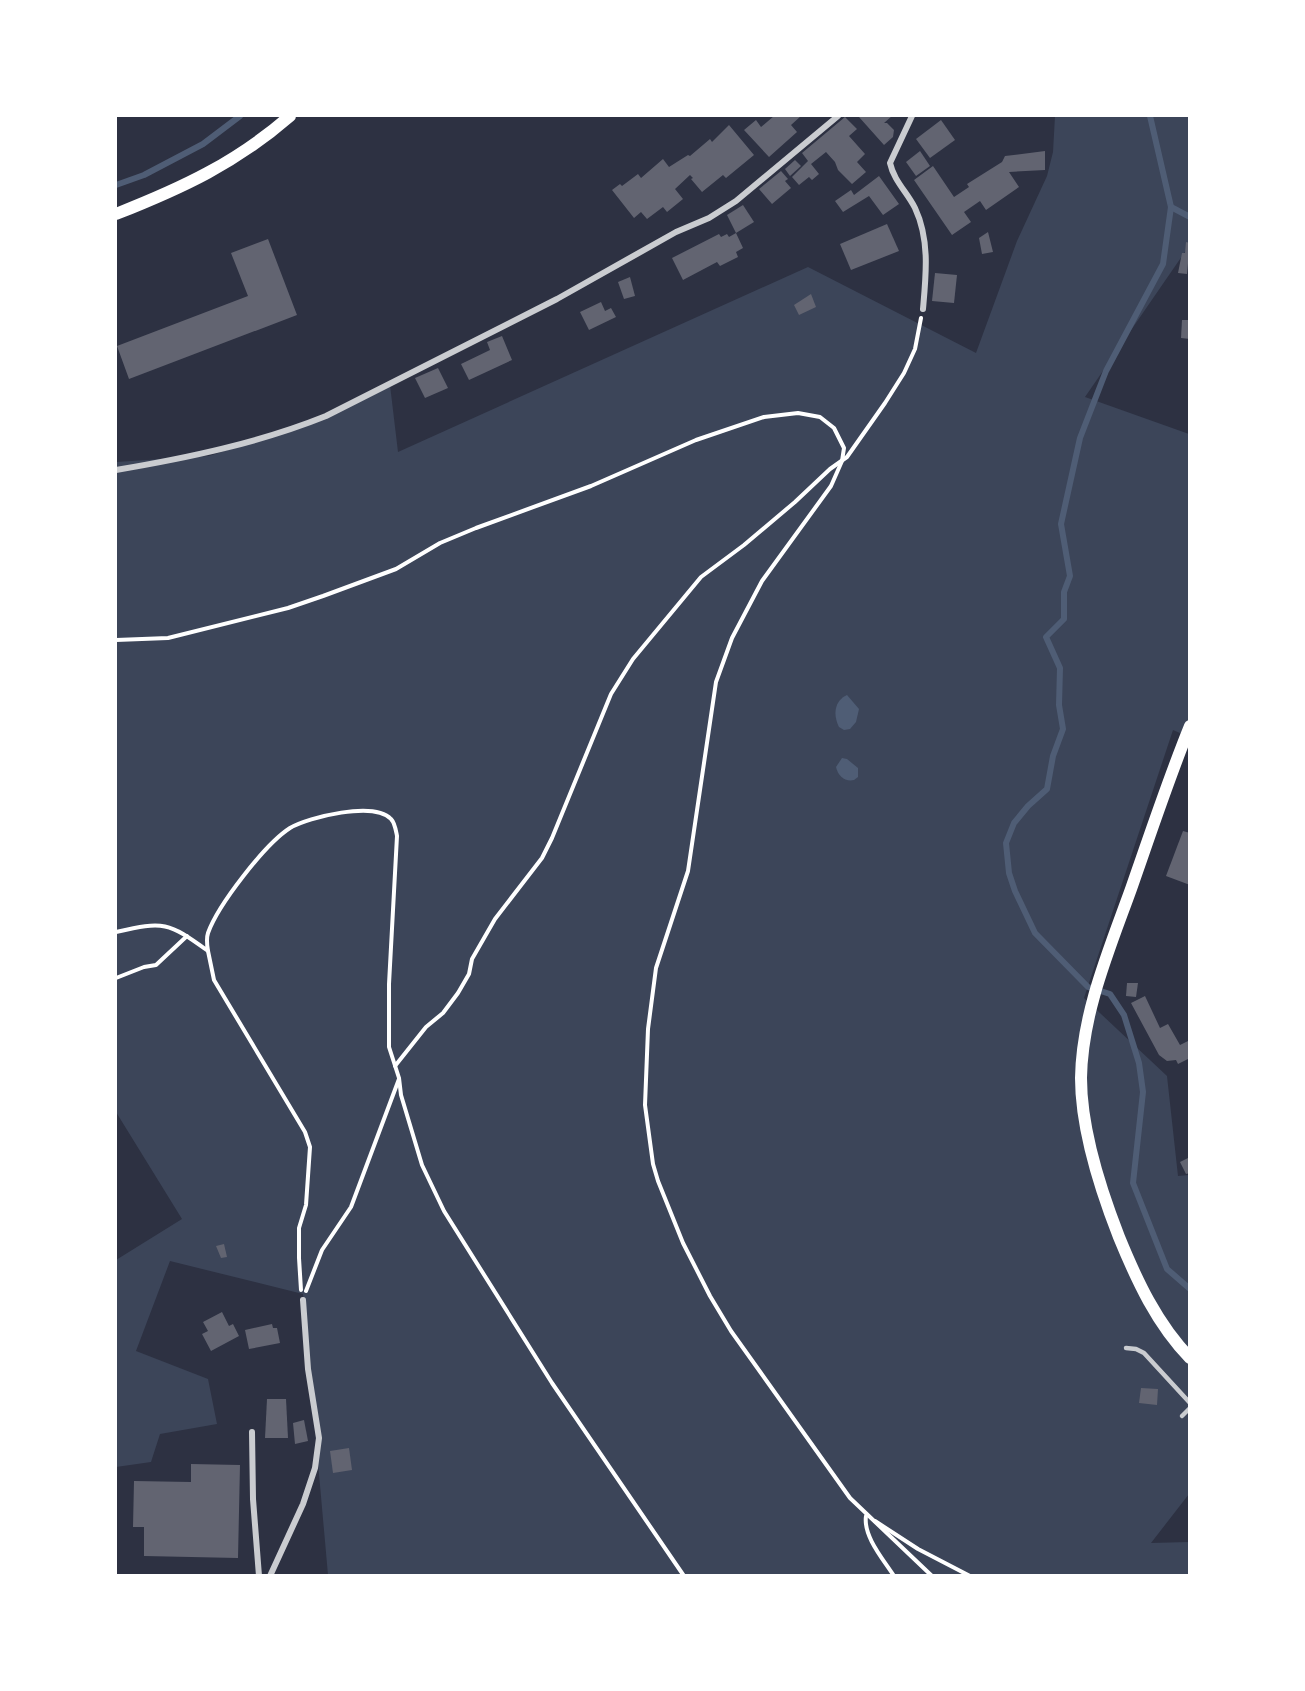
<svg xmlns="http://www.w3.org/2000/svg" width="1305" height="1691" font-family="Manrope,sans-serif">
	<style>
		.green { fill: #3c4559 }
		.water { fill: #4f5d75 }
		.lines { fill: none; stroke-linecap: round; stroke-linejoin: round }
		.stream { stroke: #4f5d75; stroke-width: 6 }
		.building { fill: #626471 }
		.path { stroke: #fff; stroke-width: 4 }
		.service { stroke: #caccd0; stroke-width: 4.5 }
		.minor { stroke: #caccd0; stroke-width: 6 }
		.secondary { stroke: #fff; stroke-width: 12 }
	</style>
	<rect width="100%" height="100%" fill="#2d3142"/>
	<path class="green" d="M 1055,116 L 1189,116 L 1189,246 L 1085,397 L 1189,434 L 1189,737 L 1173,730 L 1084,998 L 1167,1076 L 1178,1176 L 1189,1175 L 1189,1494 L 1151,1543 L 1189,1542 L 1189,1575 L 328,1575 L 303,1294 L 170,1261 L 136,1351 L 208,1379 L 217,1424 L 160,1434 L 151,1462 L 116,1467 L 116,1260 L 182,1219 L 116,1112 L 116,462 L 209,456 L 297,428 L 390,385 L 398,452 L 808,267 L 976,353 L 1017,241 L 1047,176 L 1053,152 Z"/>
	<g class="water">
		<path d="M 847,695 L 859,709 L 856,722 L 850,729 L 844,730 L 839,727 C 833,715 834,701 847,695 Z"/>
		<path d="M 842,758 L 847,759 L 858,768 L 858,777 L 854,780 C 845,782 838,776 836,767 Z"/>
	</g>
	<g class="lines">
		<g class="stream">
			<path d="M 1150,116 L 1171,207 L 1163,264 L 1106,371 L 1080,438 L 1061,524 L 1070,576 L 1064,592 L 1064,619 L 1046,637 L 1060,668 L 1059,705 L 1063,729 L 1053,756 L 1047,789 L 1028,806 L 1014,823 L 1006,843 L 1009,873 L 1015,891 L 1035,933 L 1088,987 L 1110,994 L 1124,1015 L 1139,1063 L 1143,1092 L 1133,1183 L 1167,1269 L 1190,1289"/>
			<path d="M 116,185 L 144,175 L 203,144 L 240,116"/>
			<path d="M 1171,207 L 1190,217"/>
		</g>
	</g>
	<g class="building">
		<path d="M 774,116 L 801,116 L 791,125 L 797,132 L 769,157 L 744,130 L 756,120 L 761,127 Z"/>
		<path d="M 860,116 L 892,116 L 884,123 L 887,123 L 894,130 L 893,137 L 884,145 L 859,117 Z"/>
		<path d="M 845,117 L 857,129 L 849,136 L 865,154 L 857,162 L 866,172 L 852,184 L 838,170 L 835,162 L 826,152 L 811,164 L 819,174 L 812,180 L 809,177 L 799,185 L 792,177 L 808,161 L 802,153 Z"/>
		<path d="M 941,120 L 955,140 L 930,158 L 916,139 Z"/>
		<path d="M 729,125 L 754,155 L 726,178 L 723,175 L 702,192 L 691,179 L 693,178 L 690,175 L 675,189 L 683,199 L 667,212 L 663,207 L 647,219 L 641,212 L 634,218 L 612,190 L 620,184 L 622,186 L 638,174 L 641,178 L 663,159 L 669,167 L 688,155 L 690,156 L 710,139 L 712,142 Z"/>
		<path d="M 920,151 L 930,166 L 916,176 L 906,162 Z"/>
		<path d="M 1045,151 L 1045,170 L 1009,172 L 1019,187 L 986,210 L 980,201 L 964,212 L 971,222 L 952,235 L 914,180 L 933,166 L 954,197 L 969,187 L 967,184 L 1002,162 L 1005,156 Z"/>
		<path d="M 795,160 L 801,166 L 790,176 L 785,169 Z"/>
		<path d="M 781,171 L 788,179 L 785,181 L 791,188 L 772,204 L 759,189 Z"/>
		<path d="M 879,176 L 899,204 L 883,215 L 869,196 L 843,212 L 835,201 L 851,190 L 854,195 Z"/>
		<path d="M 743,205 L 754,222 L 736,233 L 727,215 Z"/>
		<path d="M 887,224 L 899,251 L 851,270 L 840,244 Z"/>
		<path d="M 988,232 L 993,252 L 982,254 L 979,238 Z"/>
		<path d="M 736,233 L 743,248 L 736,252 L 738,257 L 720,266 L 717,262 L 683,280 L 672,258 L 719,234 L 721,237 L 727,234 L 729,237 Z"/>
		<path d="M 268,239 L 297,315 L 129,379 L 117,346 L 248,296 L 231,253 Z"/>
		<path d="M 1186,242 L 1190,243 L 1187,274 L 1178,273 L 1182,253 L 1185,253 Z"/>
		<path d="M 935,273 L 957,275 L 954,303 L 932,301 Z"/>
		<path d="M 630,277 L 635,296 L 624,299 L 618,282 Z"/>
		<path d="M 811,294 L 816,307 L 799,315 L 794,305 Z"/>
		<path d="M 601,302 L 605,311 L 611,308 L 616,317 L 589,330 L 580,312 Z"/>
		<path d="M 1182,320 L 1190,320 L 1190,339 L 1181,338 Z"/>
		<path d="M 502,336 L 512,360 L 469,380 L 461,364 L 490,350 L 487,342 Z"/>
		<path d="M 438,368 L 448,388 L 425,398 L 415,378 Z"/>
		<path d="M 1183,831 L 1190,833 L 1190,885 L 1166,876 Z"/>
		<path d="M 1127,983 L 1138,983 L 1136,997 L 1126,996 Z"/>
		<path d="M 1145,996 L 1160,1028 L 1168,1024 L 1180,1045 L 1190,1040 L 1190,1058 L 1178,1064 L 1176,1060 L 1167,1061 L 1159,1055 L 1131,1003 Z"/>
		<path d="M 1188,1158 L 1190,1173 L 1186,1174 L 1180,1162 Z"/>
		<path d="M 224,1244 L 227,1257 L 221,1258 L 216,1246 Z"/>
		<path d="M 222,1312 L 229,1326 L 233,1324 L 239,1336 L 211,1351 L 202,1334 L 208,1331 L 203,1322 Z"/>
		<path d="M 272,1324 L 273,1328 L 277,1328 L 280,1343 L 249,1349 L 245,1330 Z"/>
		<path d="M 1141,1388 L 1158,1389 L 1157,1405 L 1139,1403 Z"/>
		<path d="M 267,1399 L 286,1399 L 288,1438 L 265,1438 Z"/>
		<path d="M 304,1420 L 308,1441 L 295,1444 L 293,1423 Z"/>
		<path d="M 349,1448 L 352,1470 L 333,1473 L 330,1451 Z"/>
		<path d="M 191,1464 L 240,1465 L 238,1558 L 144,1556 L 144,1527 L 133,1527 L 134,1481 L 191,1482 Z"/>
	</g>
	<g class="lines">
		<g class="path">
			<path d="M 116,640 L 168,638 L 288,608 L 323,596 L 396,569 L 440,543 L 476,528 L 591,486 L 696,440 L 764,417 L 798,413 L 820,417 L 834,428 L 844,448 L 842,461 L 831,486 L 762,581 L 732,638 L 716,682 L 688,871 L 656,968 L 648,1029 L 645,1105 L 653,1164 L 658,1181 L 683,1243 L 710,1296 L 731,1331 L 850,1498 L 932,1576"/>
			<path d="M 116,932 C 164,921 168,922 208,951 C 207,945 206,939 208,933 C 218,905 265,844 290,828 C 309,817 374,801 391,819 C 395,823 396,831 397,836 L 389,984 L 389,1047 L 399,1078 L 401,1095 L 422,1165 L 444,1211 L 552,1383 L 684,1576"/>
			<path d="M 208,951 L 214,980 L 305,1132 L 310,1147 L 306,1205 L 299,1228 L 299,1258 L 301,1290"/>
			<path d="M 116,978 L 144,967 L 156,965 L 187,936"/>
			<path d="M 395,1066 L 426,1027 L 443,1013 L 458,993 L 469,974 L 472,959 L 495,919 L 542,858 L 552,838 L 611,694 L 633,659 L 701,577 L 744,545 L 795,502 L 830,469 L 847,457 L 885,403 L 904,373 L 915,349 L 921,318"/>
			<path d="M 306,1291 L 322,1250 L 351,1207 L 399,1079"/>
			<path d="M 866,1516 C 863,1536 883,1559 894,1576"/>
			<path d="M 875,1521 L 918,1549 L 970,1576"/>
		</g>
		<g class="service">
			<path d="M 1126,1348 L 1136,1349 L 1144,1353 L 1190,1403"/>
			<path d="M 1182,1416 L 1190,1408"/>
		</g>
		<g class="minor">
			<path d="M 912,116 L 890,163 C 894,181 907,192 915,208 C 930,240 926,275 923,309"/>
			<path d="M 116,470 C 187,458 259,443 326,416 L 557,299 L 676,232 L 709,218 L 736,201 L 838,116"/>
			<path d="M 252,1432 L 253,1499 L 259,1576"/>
			<path d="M 270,1576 L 303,1504 L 315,1468 L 319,1438 L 308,1369 L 303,1300"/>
		</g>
		<g class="secondary">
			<path d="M 116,214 C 182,188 236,163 290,116"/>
			<path d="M 1190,726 C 1168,780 1150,835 1131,889 C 1109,950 1082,1013 1081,1078 C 1081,1128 1101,1191 1119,1237 C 1137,1281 1157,1324 1190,1358"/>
		</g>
	</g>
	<rect width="1305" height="1691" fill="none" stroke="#ffffff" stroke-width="234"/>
</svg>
